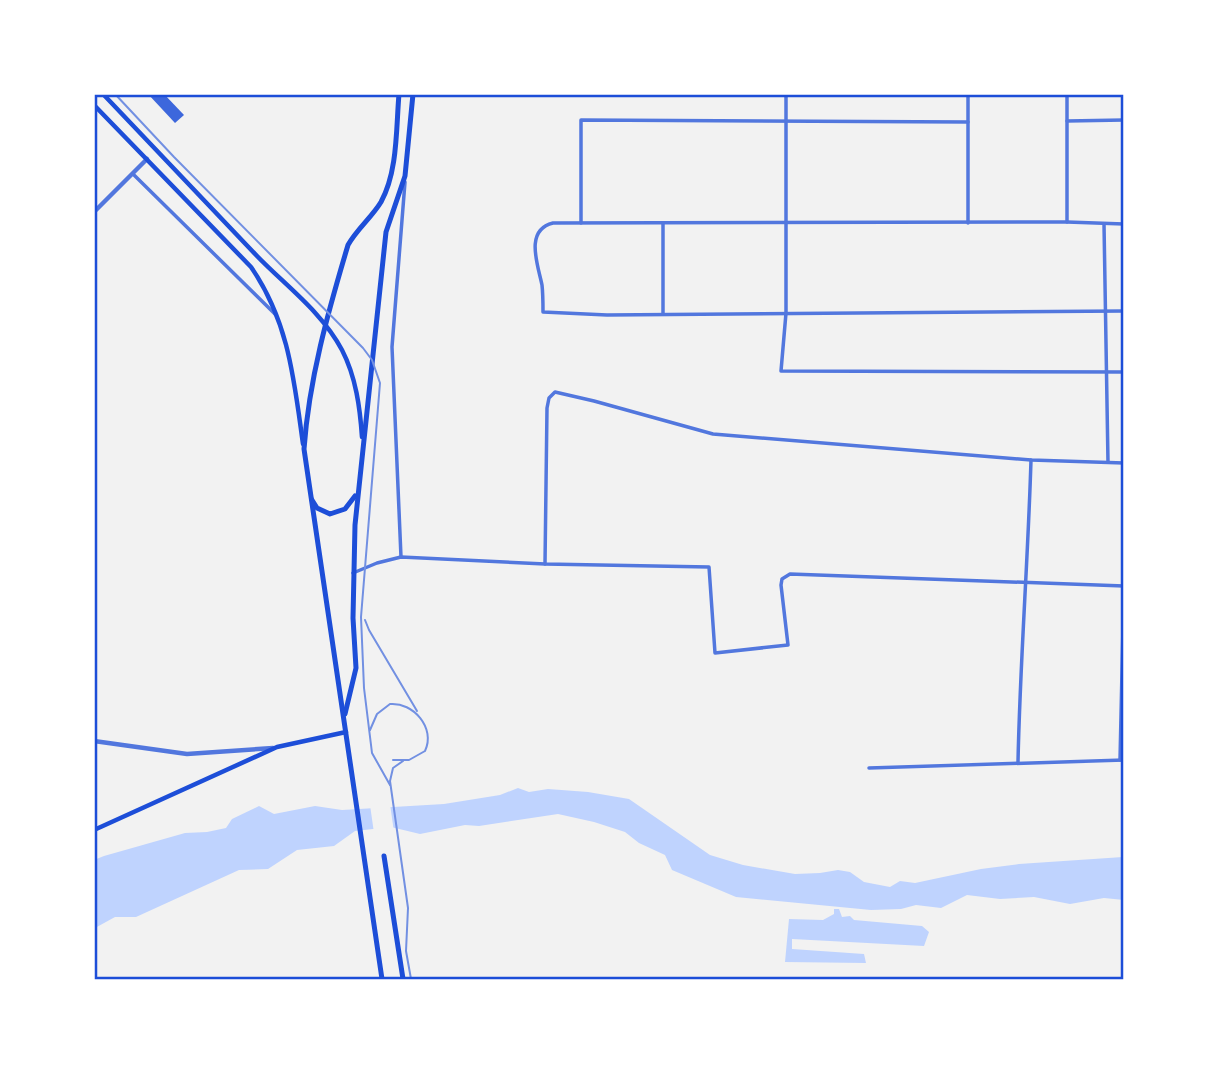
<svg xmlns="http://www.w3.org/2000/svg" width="1218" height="1074" font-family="Barlow,sans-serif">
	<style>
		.water { fill: #bfd3fe }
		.pier { fill: #f2f2f2 }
		.building { fill: #3d67dc }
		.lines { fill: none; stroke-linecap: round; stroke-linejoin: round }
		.minor { stroke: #5277de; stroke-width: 3.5 }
		.tertiary { stroke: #5277de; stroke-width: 4.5 }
		.secondary { stroke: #1d4ed8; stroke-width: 4.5 }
		.primary { stroke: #1d4ed8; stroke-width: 5 }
		.tram { stroke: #7290e2; stroke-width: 2 }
		.neatline { fill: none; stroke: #1d4ed8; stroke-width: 2.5 }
	</style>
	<rect width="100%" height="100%" fill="#f2f2f2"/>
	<g class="water">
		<path d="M 518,788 L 529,792 L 548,789 L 588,792 L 629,799 L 710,855 L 743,865 L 795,874 L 820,873 L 838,870 L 850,872 L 864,882 L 890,887 L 900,881 L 915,883 L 981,869 L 1019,864 L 1123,857 L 1124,900 L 1104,898 L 1070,904 L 1034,897 L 1000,899 L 967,895 L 941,908 L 916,905 L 901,909 L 871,910 L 736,897 L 672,870 L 665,855 L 639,843 L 625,832 L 594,822 L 558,814 L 479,826 L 465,825 L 420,834 L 391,827 L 355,831 L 334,846 L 297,850 L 268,869 L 239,870 L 136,917 L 115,917 L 95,928 L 94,860 L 104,856 L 185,833 L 207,832 L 226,828 L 232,819 L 259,806 L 274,814 L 315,806 L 342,810 L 444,804 L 500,795 Z"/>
		<path d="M 834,909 L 839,909 L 842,917 L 850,916 L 854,920 L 922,926 L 929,932 L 924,946 L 792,939 L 792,949 L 864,954 L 866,963 L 785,962 L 789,919 L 823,920 L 834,914 Z"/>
	</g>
	<path class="pier" d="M 390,804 L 394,832 L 374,833 L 370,805 Z"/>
	<path class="building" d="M 148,94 L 164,94 L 184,115 L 175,123 Z"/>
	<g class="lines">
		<g class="minor">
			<path d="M 786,94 L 786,313 L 781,371 L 1124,372"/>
			<path d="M 968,94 L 968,223"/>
			<path d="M 1067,121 L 1124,120"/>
			<path d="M 133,174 L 276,315"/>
			<path d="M 1067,222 L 1067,94"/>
			<path d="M 581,223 L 581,120 L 968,122"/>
			<path d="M 1104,224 L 1108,462"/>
			<path d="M 1124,224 L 1067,222 L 553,223 C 524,230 538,265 542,285 C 543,294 543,303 543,312 L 607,315 L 1124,311"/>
			<path d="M 663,313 L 663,224"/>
			<path d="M 401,557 L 392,347 L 405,182"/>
			<path d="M 545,564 L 547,408 L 549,398 L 555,392 L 594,401 L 713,434 L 1031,460 L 1124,463"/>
			<path d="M 353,573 L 377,563 L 401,557 L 545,564 L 709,567 L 715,653 L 788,645 L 781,585 L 782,579 L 790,574 L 1124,586"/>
			<path d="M 1120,760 L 1124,581"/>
			<path d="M 1018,762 C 1020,662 1028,561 1031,460"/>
			<path d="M 869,768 L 1124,760"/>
		</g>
		<g class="tertiary">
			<path d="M 94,212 L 147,159"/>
			<path d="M 94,741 L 187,754 L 273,748"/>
		</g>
		<g class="secondary">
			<path d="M 103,94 C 154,148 205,202 257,256 C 286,286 322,312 342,350 C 356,377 360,408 362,437"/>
			<path d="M 94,105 L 251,267 C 289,322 294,380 303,444"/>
			<path d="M 94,830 L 277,747 L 346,732"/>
		</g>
		<g class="primary">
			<path d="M 312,500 L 317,508 L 330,514 L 345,509 L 355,496"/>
			<path d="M 345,714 L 356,668 L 353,618 L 355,525 L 386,232 L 405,176 L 413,94"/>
			<path d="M 384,856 L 403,979"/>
			<path d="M 382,979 L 304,449 C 309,379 328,312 348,245 C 357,229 372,217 381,202 C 398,171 396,128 399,94"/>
		</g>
		<g class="tram">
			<path d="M 115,94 L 174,157 L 363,348 L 372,360 L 380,383 L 361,617 L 364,688 L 372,753 L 390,785"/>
			<path d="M 365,620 L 369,630 L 417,711"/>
			<path d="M 370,730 L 377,714 L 390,704 C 413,702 436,728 425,751 L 409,760 L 393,760"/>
			<path d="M 403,761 L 393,768 L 390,781 L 408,908 L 406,951 L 411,979"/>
		</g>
	</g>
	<rect width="1218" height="1074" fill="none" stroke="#ffffff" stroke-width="192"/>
	<rect x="96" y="96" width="1026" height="882" class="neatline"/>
</svg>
